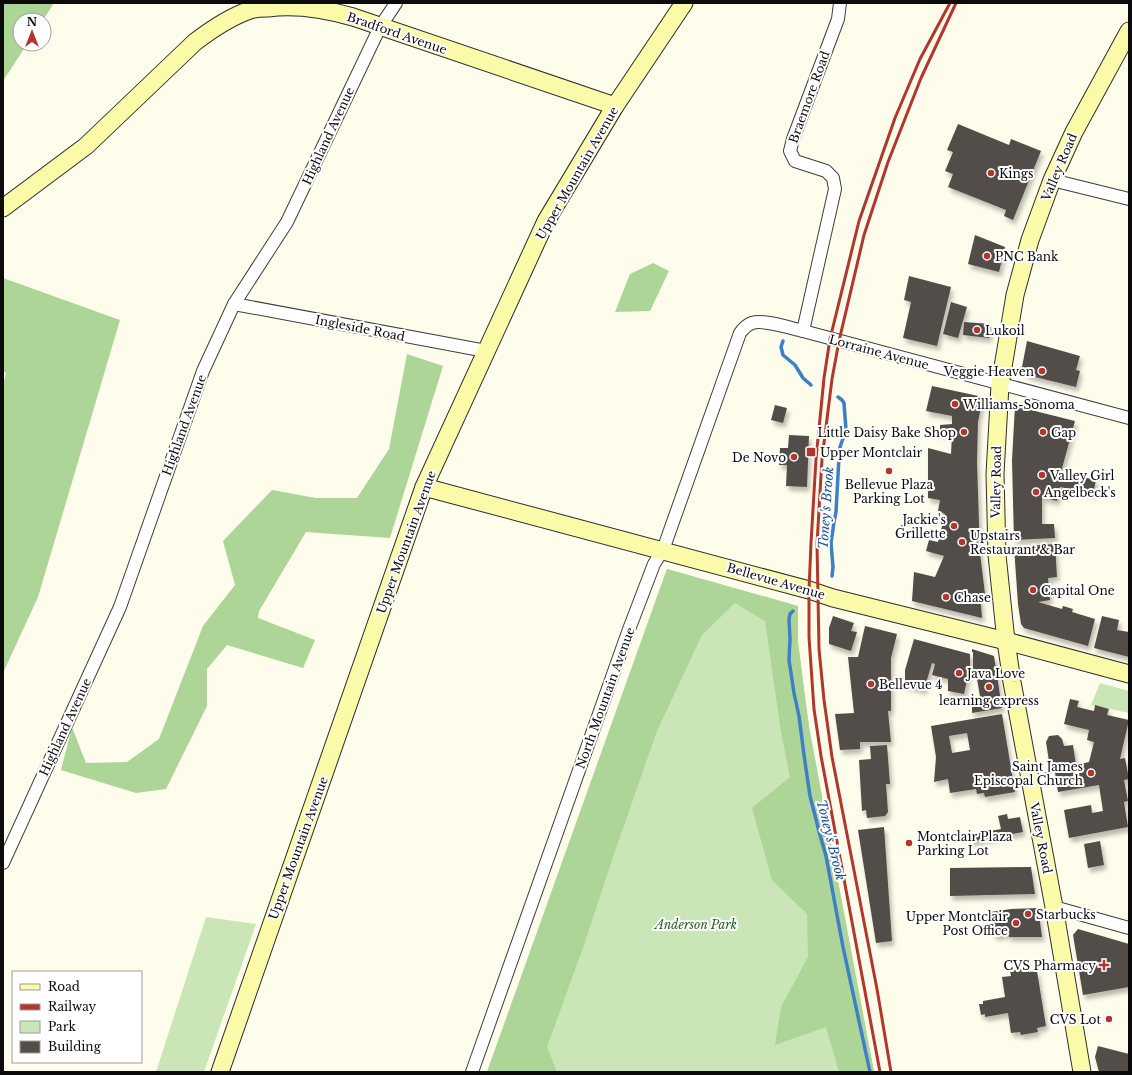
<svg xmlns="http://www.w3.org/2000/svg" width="1132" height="1075" font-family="'Libre Baskerville',serif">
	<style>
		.green { fill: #cae6b7 }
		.forest { fill: #acd597 }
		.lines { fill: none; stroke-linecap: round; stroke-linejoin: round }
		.stream { stroke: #3e7fc5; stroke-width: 3.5 }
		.building { fill: #534e48; fill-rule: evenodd; filter: url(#shadow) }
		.street-casing { stroke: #3e3e3e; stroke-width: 14 }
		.secondary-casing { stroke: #2d2d2d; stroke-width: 19 }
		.street { stroke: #fff; stroke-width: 12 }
		.secondary { stroke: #fafaa9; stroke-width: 17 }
		.rail { stroke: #b3362c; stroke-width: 3 }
		.poi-dot { fill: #b3362c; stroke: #fff; stroke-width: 1.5 }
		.labels { text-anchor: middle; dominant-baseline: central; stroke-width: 4; stroke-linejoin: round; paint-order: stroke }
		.street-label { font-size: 12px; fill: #0b0b0b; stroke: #fff }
		.poi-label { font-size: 12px; fill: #0b0b0b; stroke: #fff; text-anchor: start }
		.park-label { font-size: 12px; font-style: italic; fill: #255f20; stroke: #fff }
		.water-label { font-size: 13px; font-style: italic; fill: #1c5295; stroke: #fff }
	</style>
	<defs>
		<filter id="shadow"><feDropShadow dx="2.5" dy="4.5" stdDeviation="2" flood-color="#0004"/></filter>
	</defs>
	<rect width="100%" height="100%" fill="#fefceb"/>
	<g class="green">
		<path d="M 667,569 L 798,606 L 798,642 L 809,727 L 874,1072 L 487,1072 Z"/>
		<path d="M 1100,683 L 1129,691 L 1129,713 L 1091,705 Z"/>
		<path d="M 206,917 L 256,924 L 204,1072 L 156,1072 Z"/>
	</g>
	<g class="forest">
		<path d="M 3,3 L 54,3 L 43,20 L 20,20 L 20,44 L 27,44 L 3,81 Z"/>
		<path d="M 653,263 L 669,271 L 650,311 L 615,312 L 630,274 Z"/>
		<path d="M 3,278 L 120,320 L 38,597 L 3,673 L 3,385 L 6,373 L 3,371 Z"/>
		<path d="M 407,354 L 443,366 L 390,538 L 306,532 L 259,611 L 258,618 L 315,640 L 303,668 L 227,645 L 207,669 L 207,706 L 166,789 L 136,793 L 61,770 L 72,727 L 86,763 L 127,762 L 159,739 L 203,626 L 235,585 L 223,541 L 272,490 L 316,498 L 357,498 L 389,449 Z"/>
		<path d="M 667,569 L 798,606 L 798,642 L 809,727 L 874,1072 L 839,1072 L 826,1027 L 775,1045 L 781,1007 L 808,957 L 807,914 L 772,880 L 752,808 L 790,777 L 781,732 L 765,621 L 735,603 L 702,635 L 657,731 L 613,857 L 584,945 L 547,1047 L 557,1072 L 487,1072 Z"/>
	</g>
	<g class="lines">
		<g class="stream">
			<path d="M 783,341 L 781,347 L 783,355 L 795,365 L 803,378 L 811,385"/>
			<path d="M 832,576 L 833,567 L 831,543 L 834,522 L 836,512 L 839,457 L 840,447 L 846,430 L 844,403 L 842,400 L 838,397"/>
			<path d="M 793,611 L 790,614 L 789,619 L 790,639 L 789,660 L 794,693 L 799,716 L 804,755 L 810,796 L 820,835 L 826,856 L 843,947 L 870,1072"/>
		</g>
	</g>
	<g class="building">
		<path d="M 958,124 L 1009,145 L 1011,139 L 1041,151 L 1013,220 L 1004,216 L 1006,210 L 948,187 L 953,174 L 945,171 L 953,152 L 947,150 Z"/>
		<path d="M 975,235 L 1005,247 L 999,272 L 968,264 Z"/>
		<path d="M 909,276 L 951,287 L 937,346 L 903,338 L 911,302 L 904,300 Z"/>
		<path d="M 951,302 L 967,307 L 958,338 L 943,334 Z"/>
		<path d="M 964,322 L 991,324 L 989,338 L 963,335 Z"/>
		<path d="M 1027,341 L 1080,356 L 1076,370 L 1080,371 L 1076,387 L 1027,375 L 1022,367 Z"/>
		<path d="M 932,386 L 983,397 L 978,422 L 977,462 L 980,553 L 985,594 L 980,593 L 982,618 L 912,601 L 914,572 L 935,577 L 944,556 L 926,551 L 929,540 L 938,542 L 945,514 L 938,511 L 940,500 L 928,498 L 928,448 L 951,454 L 952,434 L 940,434 L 940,425 L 952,424 L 952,416 L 926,411 Z"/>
		<path d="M 775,405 L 787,408 L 783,423 L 771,420 Z"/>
		<path d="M 1015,406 L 1075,421 L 1061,472 L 1096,480 L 1093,494 L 1060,487 L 1057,501 L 1042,497 L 1042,524 L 1054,524 L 1055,538 L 1014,540 L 1012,460 Z"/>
		<path d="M 789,435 L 809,436 L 807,487 L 786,486 L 787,465 L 779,465 L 780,448 L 788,448 Z"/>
		<path d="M 1055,544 L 1057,577 L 1048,578 L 1050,600 L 1038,602 L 1062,609 L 1063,606 L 1073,609 L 1072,612 L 1095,619 L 1088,646 L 1024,628 L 1021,624 L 1018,604 L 1014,547 Z"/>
		<path d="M 833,616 L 854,623 L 851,631 L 857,632 L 851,651 L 829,644 L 829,628 Z"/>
		<path d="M 1102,616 L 1119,620 L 1117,630 L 1129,632 L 1129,657 L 1094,648 Z"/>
		<path d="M 865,626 L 897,634 L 891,658 L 891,711 L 888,711 L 891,742 L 860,742 L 860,749 L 840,750 L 835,714 L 854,713 L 848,657 L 858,657 Z"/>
		<path d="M 914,639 L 970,654 L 970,667 L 964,694 L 948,691 L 948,679 L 932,675 L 935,664 L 932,663 L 924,690 L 905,685 L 905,670 Z"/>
		<path d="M 972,649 L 994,656 L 1002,708 L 972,713 L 972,703 L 981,702 L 976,673 L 973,673 L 973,652 L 972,652 Z"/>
		<path d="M 1070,699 L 1079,701 L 1077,707 L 1094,711 L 1095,705 L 1109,709 L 1107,715 L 1129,720 L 1120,759 L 1125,758 L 1129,779 L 1124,780 L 1128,801 L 1124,802 L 1128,827 L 1069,838 L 1064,810 L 1091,805 L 1092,813 L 1103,811 L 1099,785 L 1058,792 L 1054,766 L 1049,761 L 1046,742 L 1049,736 L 1058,735 L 1062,739 L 1064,746 L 1073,745 L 1076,765 L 1089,762 L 1094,742 L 1087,740 L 1089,730 L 1064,724 Z"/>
		<path d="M 1002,714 L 1015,792 L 985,797 L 984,793 L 977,794 L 976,789 L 950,793 L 948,779 L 934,782 L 936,757 L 931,726 ZM 967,733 L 970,750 L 952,753 L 949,736 Z"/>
		<path d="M 887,745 L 890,784 L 886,784 L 888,812 L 885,816 L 867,818 L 866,810 L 862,811 L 859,760 L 871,759 L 870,746 Z"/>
		<path d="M 1007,814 L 1008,819 L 1020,817 L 1023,832 L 970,842 L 968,835 L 1001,829 L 998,816 Z"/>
		<path d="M 884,827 L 892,941 L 876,943 L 858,830 Z"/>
		<path d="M 1100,841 L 1104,865 L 1088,868 L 1084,844 Z"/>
		<path d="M 1031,867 L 1035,894 L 950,896 L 950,868 Z"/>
		<path d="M 1038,908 L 1042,937 L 1009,937 L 1008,934 L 994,936 L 990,912 L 1011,909 Z"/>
		<path d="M 1078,929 L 1129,944 L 1129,987 L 1083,995 L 1073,935 Z"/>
		<path d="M 1028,968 L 1029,972 L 1037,971 L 1046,1026 L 1037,1028 L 1038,1032 L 1021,1035 L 1020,1032 L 1011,1033 L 1008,1013 L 985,1017 L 985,1014 L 981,1015 L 979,1004 L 983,1004 L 983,1001 L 1005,997 L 1002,977 L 1011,976 L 1010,971 Z"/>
		<path d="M 1098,1046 L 1129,1054 L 1129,1072 L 1099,1072 L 1095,1057 Z"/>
	</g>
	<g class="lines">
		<defs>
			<g id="street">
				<path d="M 1052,180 L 1129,199"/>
				<path d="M 234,304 L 486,351"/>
				<path d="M 803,331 L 835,189 L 833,178 L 826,171 L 795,161 L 790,151 L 793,139 L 838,19 L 840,3"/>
				<path d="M 3,863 L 120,607 L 203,371 L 234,304 L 287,222 L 380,27 L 396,3"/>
				<path d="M 1054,907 L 1129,928"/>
				<path d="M 472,1072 L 628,632 L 654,564 L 663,550 L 740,333 C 743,329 746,325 752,323 C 764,319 790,328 803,331 L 1129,418"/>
			</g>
			<g id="secondary">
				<path d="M 3,208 L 86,146 L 195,42 C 212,29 230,17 250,10 C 256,8 262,8 268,8 C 297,4 325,9 353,17 L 615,106"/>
				<path d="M 424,487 L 809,590 L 833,598 L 1006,641 L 1129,674"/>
				<path d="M 220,1072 L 424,487 L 546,221 L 615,106 L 684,3"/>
				<path d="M 1082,1072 L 1054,907 L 1012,682 L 1006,641 L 997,555 L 995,474 L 1000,385 L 1015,295 L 1030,240 L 1052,180 L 1074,132 L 1129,31"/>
			</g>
		</defs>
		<use href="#street" class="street-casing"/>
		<use href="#secondary" class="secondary-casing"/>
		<use href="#street" class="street"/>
		<use href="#secondary" class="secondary"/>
		<g class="rail">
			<path d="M 880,1072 L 821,756 L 814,709 L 809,637 L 809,590 L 811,543 L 816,459 L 824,378 L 830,339 L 859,221 L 895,118 L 920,59 L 950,3"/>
			<path d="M 891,1072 L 877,989 L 832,757 L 824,700 L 819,649 L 817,544 L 822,459 L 832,379 L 839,341 L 864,235 L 888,162 L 921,78 L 956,3"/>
		</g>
	</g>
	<g class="poi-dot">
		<circle cx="991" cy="173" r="4"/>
		<circle cx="987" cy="256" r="4"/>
		<circle cx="977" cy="330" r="4"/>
		<circle cx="1042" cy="371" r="4"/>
		<circle cx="955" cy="404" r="4"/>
		<circle cx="964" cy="432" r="4"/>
		<circle cx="1043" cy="432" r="4"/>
		<rect x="806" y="447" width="10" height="10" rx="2"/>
		<circle cx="794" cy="457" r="4"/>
		<circle cx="889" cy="471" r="4"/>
		<circle cx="1042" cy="475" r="4"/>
		<circle cx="1036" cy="492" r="4"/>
		<circle cx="954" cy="526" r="4"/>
		<circle cx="962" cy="542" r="4"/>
		<circle cx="1033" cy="590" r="4"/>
		<circle cx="946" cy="597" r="4"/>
		<circle cx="959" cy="673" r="4"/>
		<circle cx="871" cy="684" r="4"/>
		<circle cx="989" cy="687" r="4"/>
		<circle cx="1091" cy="773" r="4"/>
		<circle cx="909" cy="843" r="4"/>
		<circle cx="1028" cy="914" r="4"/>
		<circle cx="1016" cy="923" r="4"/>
		<path d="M1102 959h4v4h4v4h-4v4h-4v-4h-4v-4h4z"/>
		<circle cx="1109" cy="1019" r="4"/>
	</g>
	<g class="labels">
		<g class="street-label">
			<text transform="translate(397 33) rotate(19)">Bradford Avenue</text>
			<text transform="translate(809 97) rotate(-70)">Braemore Road</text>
			<text transform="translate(328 136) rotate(-65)">Highland Avenue</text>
			<text transform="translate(1059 167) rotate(-67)">Valley Road</text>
			<text transform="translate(577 173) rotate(-60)">Upper Mountain Avenue</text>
			<text transform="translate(360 328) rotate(11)">Ingleside Road</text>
			<text transform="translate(879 352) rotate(15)">Lorraine Avenue</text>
			<text transform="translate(184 425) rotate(-70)">Highland Avenue</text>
			<text transform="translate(996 482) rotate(-89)">Valley Road</text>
			<text transform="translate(406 542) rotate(-70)">Upper Mountain Avenue</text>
			<text transform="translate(776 581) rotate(16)">Bellevue Avenue</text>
			<text transform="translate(605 698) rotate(-70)">North Mountain Avenue</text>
			<text transform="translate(65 727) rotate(-65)">Highland Avenue</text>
			<text transform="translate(1041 838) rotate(79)">Valley Road</text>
			<text transform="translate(298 848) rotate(-70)">Upper Mountain Avenue</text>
		</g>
		<g class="poi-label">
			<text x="999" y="173">Kings</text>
			<text x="995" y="256">PNC Bank</text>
			<text x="985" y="330">Lukoil</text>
			<text x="1034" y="371" text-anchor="end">Veggie Heaven</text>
			<text x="963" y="404">Williams-Sonoma</text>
			<text x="956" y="432" text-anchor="end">Little Daisy Bake Shop</text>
			<text x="1051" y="432">Gap</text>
			<text x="820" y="452">Upper Montclair</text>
			<text x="786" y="457" text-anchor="end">De Novo</text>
			<text x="1050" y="475">Valley Girl</text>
			<text x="889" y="484" text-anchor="middle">Bellevue Plaza<tspan x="889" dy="14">Parking Lot</tspan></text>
			<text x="1044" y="492">Angelbeck's</text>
			<text x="946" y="519" text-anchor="end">Jackie's<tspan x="946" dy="14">Grillette</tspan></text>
			<text x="970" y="535">Upstairs<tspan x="970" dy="14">Restaurant &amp; Bar</tspan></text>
			<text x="1041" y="590">Capital One</text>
			<text x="954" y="597">Chase</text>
			<text x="967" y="673">Java Love</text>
			<text x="879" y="684">Bellevue 4</text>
			<text x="989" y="700" text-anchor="middle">learning express</text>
			<text x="1083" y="766" text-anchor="end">Saint James<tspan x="1083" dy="14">Episcopal Church</tspan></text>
			<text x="917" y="836">Montclair Plaza<tspan x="917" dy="14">Parking Lot</tspan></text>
			<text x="1036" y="914">Starbucks</text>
			<text x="1008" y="916" text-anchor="end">Upper Montclair<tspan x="1008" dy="14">Post Office</tspan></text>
			<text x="1096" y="965" text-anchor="end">CVS Pharmacy</text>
			<text x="1101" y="1019" text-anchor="end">CVS Lot</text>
		</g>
		<g class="park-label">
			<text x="696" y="924">Anderson Park</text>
		</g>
		<g class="water-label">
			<text transform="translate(826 508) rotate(-86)">Toney's Brook</text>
			<text transform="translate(831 840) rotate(76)">Toney's Brook</text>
		</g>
	</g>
	<rect width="1132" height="1075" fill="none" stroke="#0b0b0b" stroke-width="8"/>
	<rect x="12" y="971" width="130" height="92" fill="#ffffff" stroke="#9d9d9d"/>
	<rect x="20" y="984" width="20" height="6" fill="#fafaa9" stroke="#9d9d9d"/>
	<text x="48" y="991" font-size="12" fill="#0b0b0b">Road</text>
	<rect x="20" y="1004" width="20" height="6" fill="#b3362c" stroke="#9d9d9d"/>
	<text x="48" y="1011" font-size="12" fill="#0b0b0b">Railway</text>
	<rect x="20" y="1021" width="20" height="12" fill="#cae6b7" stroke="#9d9d9d"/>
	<text x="48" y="1031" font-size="12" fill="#0b0b0b">Park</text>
	<rect x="20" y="1041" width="20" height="12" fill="#534e48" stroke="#9d9d9d"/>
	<text x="48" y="1051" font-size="12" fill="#0b0b0b">Building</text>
	<g transform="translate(32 32)"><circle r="19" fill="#ffffff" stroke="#9d9d9d"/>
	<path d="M0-3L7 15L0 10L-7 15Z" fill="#b3362c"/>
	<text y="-6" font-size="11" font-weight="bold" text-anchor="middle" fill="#0b0b0b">N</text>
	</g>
</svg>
